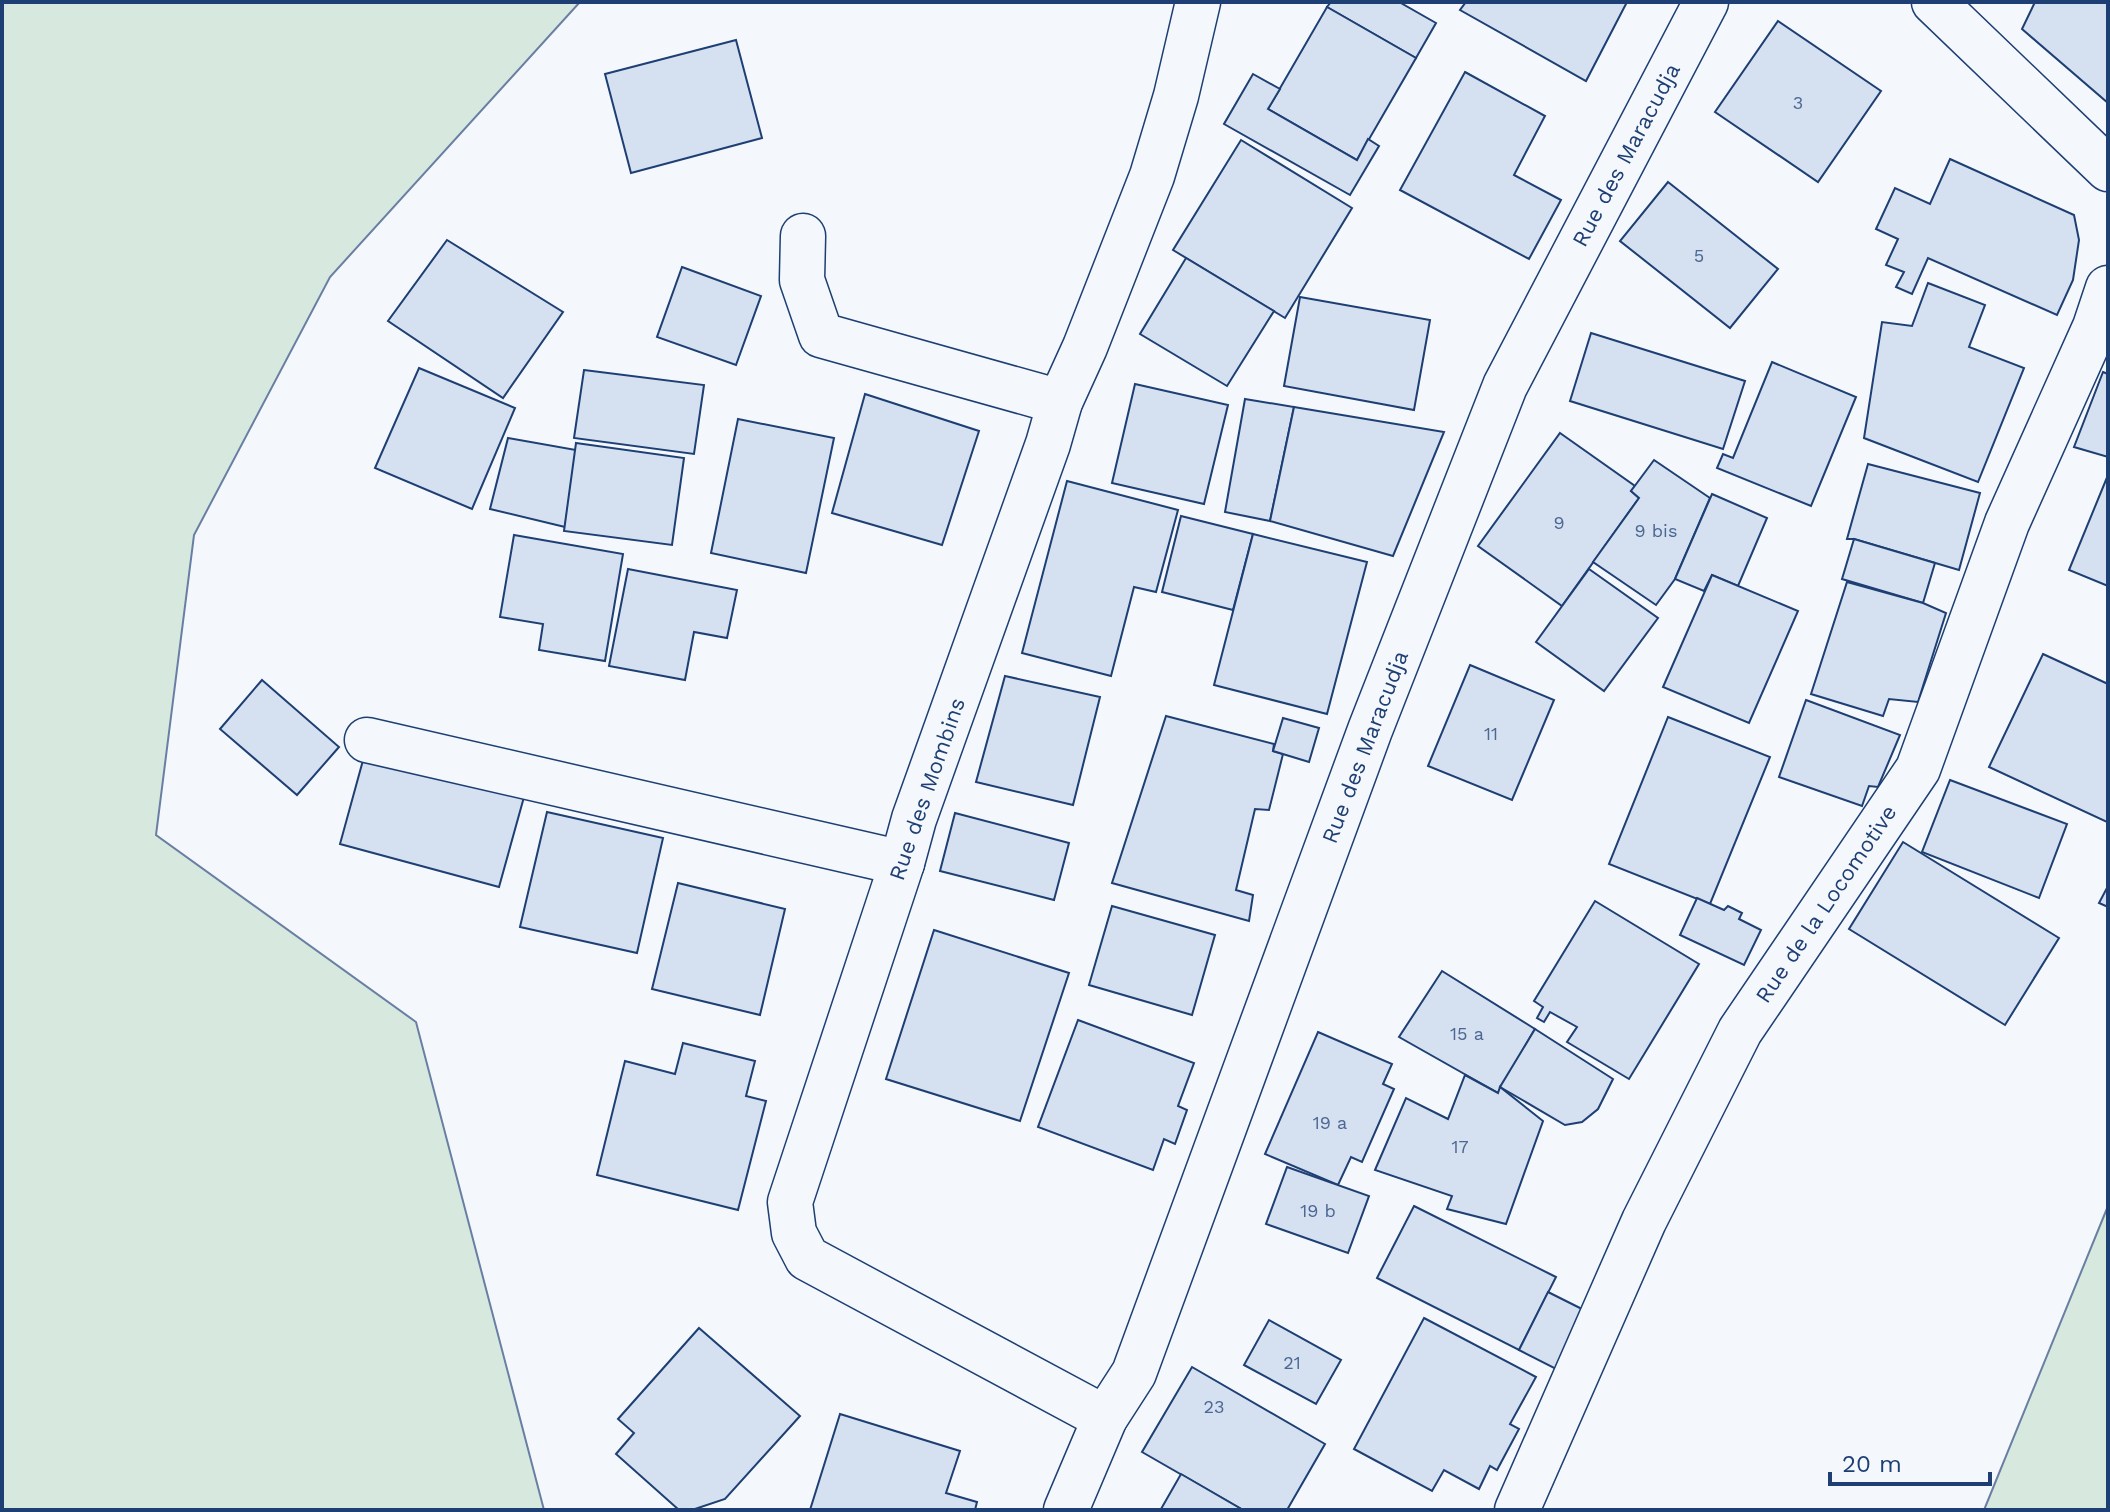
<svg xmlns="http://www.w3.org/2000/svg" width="2110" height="1512" font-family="'Work Sans',sans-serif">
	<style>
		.green { fill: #d7e8df; stroke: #687fa3; stroke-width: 2 }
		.building { fill: #d5e0f0; stroke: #1d3f73; stroke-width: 2 }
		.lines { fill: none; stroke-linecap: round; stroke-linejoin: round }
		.minor-casing { stroke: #1d3f73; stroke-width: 47 }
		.minor { stroke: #f4f7fb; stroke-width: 44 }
		.labels { text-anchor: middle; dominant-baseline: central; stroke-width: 6; stroke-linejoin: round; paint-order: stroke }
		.number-label { font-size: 18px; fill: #4b6792 }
		.street-label { font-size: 22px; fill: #1d3f73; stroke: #f4f7fb }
	</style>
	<rect width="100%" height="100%" fill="#f4f7fb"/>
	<g class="green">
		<path d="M 2,2 L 580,2 L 330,277 L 194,535 L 156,835 L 416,1022 L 544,1510 L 2,1510 Z"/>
		<path d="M 2108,1206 L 2108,1510 L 1984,1510 Z"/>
	</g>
	<g class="building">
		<path d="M 1331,2 L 1399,2 L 1436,23 L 1416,58 L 1327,7 Z"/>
		<path d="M 1466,2 L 1627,2 L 1586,81 L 1460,10 Z"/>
		<path d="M 2035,2 L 2108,2 L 2108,103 L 2022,29 Z"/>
		<path d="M 1327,7 L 1416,58 L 1357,160 L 1268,109 Z"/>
		<path d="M 1778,21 L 1881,91 L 1818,182 L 1715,112 Z"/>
		<path d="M 736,40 L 762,138 L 631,173 L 605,74 Z"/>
		<path d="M 1465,72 L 1545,116 L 1514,175 L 1561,200 L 1529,259 L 1400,190 Z"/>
		<path d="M 1253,74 L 1280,89 L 1268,109 L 1357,160 L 1368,139 L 1379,146 L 1350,195 L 1224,124 Z"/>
		<path d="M 1241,140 L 1352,208 L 1285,318 L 1173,250 Z"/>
		<path d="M 1950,159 L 2074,215 L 2079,240 L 2073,280 L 2057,315 L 1928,258 L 1912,294 L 1896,287 L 1904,272 L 1886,265 L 1898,239 L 1876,229 L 1895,188 L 1930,204 Z"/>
		<path d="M 1668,182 L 1778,269 L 1730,328 L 1620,241 Z"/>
		<path d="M 447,240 L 563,312 L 503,398 L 388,321 Z"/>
		<path d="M 1186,258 L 1274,311 L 1227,386 L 1140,334 Z"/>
		<path d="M 682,267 L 761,296 L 736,365 L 657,337 Z"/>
		<path d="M 1928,283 L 1985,305 L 1969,347 L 2024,368 L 1978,482 L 1864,438 L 1882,322 L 1912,326 Z"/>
		<path d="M 1300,297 L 1430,320 L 1414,410 L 1284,386 Z"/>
		<path d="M 1591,333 L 1745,381 L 1723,449 L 1570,401 Z"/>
		<path d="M 1772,362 L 1856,397 L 1811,506 L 1717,468 L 1723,454 L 1733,458 Z"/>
		<path d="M 419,368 L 515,408 L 472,509 L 375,468 Z"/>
		<path d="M 584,370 L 704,385 L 694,454 L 574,438 Z"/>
		<path d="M 2103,372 L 2108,374 L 2108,457 L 2074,447 Z"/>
		<path d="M 1135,384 L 1228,405 L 1204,504 L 1112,483 Z"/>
		<path d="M 865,394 L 979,431 L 942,545 L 832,513 Z"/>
		<path d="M 1245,399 L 1294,407 L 1270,521 L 1225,512 Z"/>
		<path d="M 1294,407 L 1444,432 L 1393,556 L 1270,521 Z"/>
		<path d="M 738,419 L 834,438 L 806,573 L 711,553 Z"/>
		<path d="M 1560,433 L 1635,486 L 1631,491 L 1639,498 L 1562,606 L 1478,546 Z"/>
		<path d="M 508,438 L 576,450 L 565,527 L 490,509 Z"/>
		<path d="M 576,443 L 684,458 L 672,545 L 564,531 Z"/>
		<path d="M 1654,460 L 1710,498 L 1675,579 L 1656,605 L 1593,562 L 1639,498 L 1631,491 Z"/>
		<path d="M 1868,464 L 1980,493 L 1959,570 L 1854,539 L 1847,539 Z"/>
		<path d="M 2108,475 L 2108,586 L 2069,570 Z"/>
		<path d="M 1067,481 L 1178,510 L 1156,592 L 1134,587 L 1111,676 L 1022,653 Z"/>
		<path d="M 1712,494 L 1767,518 L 1738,586 L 1712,575 L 1704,591 L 1675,579 Z"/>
		<path d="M 1181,516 L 1253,534 L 1233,610 L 1162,592 Z"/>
		<path d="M 1253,534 L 1367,562 L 1327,714 L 1214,685 Z"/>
		<path d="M 514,535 L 623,554 L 605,661 L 539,650 L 543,624 L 500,617 Z"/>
		<path d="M 1854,539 L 1935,563 L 1923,603 L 1842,579 Z"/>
		<path d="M 628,569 L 737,590 L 727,638 L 694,632 L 685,680 L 609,666 Z"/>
		<path d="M 1589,569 L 1658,618 L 1604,691 L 1536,642 Z"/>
		<path d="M 1712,575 L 1798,611 L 1749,723 L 1663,687 Z"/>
		<path d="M 1847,582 L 1923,603 L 1946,613 L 1918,702 L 1889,699 L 1883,716 L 1811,694 Z"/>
		<path d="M 2043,654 L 2108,684 L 2107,822 L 1989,767 Z"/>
		<path d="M 1470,665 L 1554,700 L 1512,800 L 1428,766 Z"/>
		<path d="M 1005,676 L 1100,697 L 1073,805 L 976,782 Z"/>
		<path d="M 262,680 L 339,747 L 297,795 L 220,729 Z"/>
		<path d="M 1806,700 L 1900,735 L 1878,787 L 1869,786 L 1862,806 L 1779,777 Z"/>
		<path d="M 1166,716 L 1274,744 L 1273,751 L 1283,754 L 1269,810 L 1255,809 L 1236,890 L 1253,895 L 1249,921 L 1112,883 Z"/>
		<path d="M 1668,717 L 1770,757 L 1710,904 L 1609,864 Z"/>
		<path d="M 1283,718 L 1319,728 L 1309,762 L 1273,751 Z"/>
		<path d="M 365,753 L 524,797 L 499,887 L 340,844 Z"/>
		<path d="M 1950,780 L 2067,824 L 2039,898 L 1922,852 Z"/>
		<path d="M 547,812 L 663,838 L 637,953 L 520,927 Z"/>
		<path d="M 955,813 L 1069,843 L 1054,900 L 940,871 Z"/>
		<path d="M 1903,842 L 2059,938 L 2005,1025 L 1849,929 Z"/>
		<path d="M 678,883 L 785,909 L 760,1015 L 652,989 Z"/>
		<path d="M 2108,886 L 2108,907 L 2099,903 Z"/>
		<path d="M 1697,898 L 1724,910 L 1728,906 L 1742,913 L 1739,919 L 1761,930 L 1744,965 L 1680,935 Z"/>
		<path d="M 1595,901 L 1699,964 L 1629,1079 L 1567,1042 L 1577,1027 L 1550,1012 L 1544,1022 L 1537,1018 L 1543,1007 L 1534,1001 Z"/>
		<path d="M 1112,906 L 1215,935 L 1192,1015 L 1089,985 Z"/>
		<path d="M 934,930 L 1069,973 L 1020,1121 L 886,1079 Z"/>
		<path d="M 1442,971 L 1535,1029 L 1498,1093 L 1399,1037 Z"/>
		<path d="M 1078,1020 L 1194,1063 L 1178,1106 L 1187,1110 L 1175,1144 L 1164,1139 L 1153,1170 L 1038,1127 Z"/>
		<path d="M 1535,1029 L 1613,1079 L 1598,1109 L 1582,1122 L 1565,1125 L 1500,1087 Z"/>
		<path d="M 1318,1032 L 1392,1064 L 1383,1084 L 1394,1089 L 1362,1162 L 1351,1157 L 1338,1185 L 1265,1154 Z"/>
		<path d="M 683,1043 L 755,1061 L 746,1096 L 766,1101 L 738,1210 L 597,1175 L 625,1061 L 675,1074 Z"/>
		<path d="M 1465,1075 L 1498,1093 L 1500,1087 L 1543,1121 L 1506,1224 L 1447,1209 L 1452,1196 L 1375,1170 L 1406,1098 L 1448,1119 Z"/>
		<path d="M 1287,1167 L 1369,1196 L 1348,1253 L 1266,1224 Z"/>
		<path d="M 1414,1206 L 1556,1277 L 1519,1350 L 1377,1278 Z"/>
		<path d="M 1548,1292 L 1588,1312 L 1558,1370 L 1519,1350 Z"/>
		<path d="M 1424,1318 L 1536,1377 L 1510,1424 L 1519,1429 L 1497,1470 L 1490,1466 L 1479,1489 L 1444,1470 L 1432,1491 L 1354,1449 Z"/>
		<path d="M 1269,1320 L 1341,1360 L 1316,1404 L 1244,1365 Z"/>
		<path d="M 699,1328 L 800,1416 L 725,1499 L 692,1510 L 679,1510 L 616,1454 L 634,1433 L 618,1419 Z"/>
		<path d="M 1192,1367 L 1325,1444 L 1287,1510 L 1243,1510 L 1142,1452 Z"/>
		<path d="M 840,1414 L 960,1451 L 946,1493 L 977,1502 L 975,1510 L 810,1510 Z"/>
		<path d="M 1181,1474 L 1243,1510 L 1161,1509 Z"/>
	</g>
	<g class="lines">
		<defs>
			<g id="minor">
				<path d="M 1934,2 L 2108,169"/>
				<path d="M 803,236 L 802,280 L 821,335 L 1060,402"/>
				<path d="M 367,740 L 902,863"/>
				<path d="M 1105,1418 L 807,1258 L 794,1233 L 790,1202 L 902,863 L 914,819 L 1048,444 L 1060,402 L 1085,347 L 1152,176 L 1176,96 L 1198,2"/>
				<path d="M 1066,1510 L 1105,1418 L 1134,1373 L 1370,730 L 1505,386 L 1706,2"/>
				<path d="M 1517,1510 L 1644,1221 L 1740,1031 L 1918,769 L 2007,523 L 2095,327 L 2108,288"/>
			</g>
		</defs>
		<use href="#minor" class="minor-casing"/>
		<use href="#minor" class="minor"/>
	</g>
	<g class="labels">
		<g class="number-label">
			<text x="1798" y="102">3</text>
			<text x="1699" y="255">5</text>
			<text x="1559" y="522">9</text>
			<text x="1656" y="530">9 bis</text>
			<text x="1491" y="733">11</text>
			<text x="1467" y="1033">15 a</text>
			<text x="1330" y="1122">19 a</text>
			<text x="1460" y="1146">17</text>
			<text x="1318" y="1210">19 b</text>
			<text x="1292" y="1362">21</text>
			<text x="1214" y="1406">23</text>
		</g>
		<g class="street-label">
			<text transform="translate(1626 155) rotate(-62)">Rue des Maracudja</text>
			<text transform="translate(1365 747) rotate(-69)">Rue des Maracudja</text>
			<text transform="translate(927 789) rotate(-71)">Rue des Mombins</text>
			<text transform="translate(1826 904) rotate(-56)">Rue de la Locomotive</text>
		</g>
	</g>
	<rect width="2110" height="1512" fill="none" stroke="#1d3f73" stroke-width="8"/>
	<path d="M1830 1472v12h160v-12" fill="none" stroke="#1d3f73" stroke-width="4"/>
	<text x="1842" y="1472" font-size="24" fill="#1d3f73" stroke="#f4f7fb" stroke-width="6" paint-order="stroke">20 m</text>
</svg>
